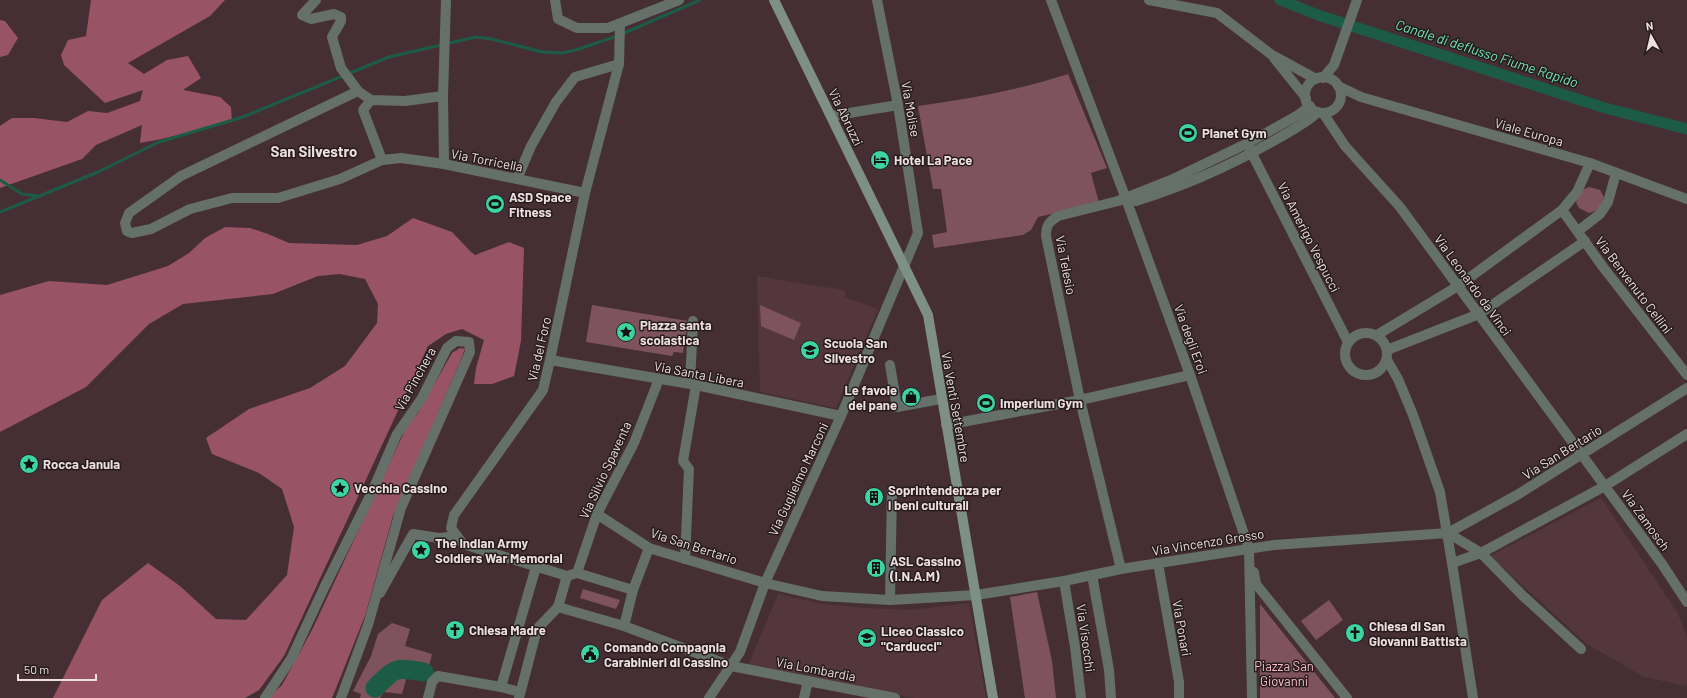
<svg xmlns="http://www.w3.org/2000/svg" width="1687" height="698" font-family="Barlow,sans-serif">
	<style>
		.built { fill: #54373d }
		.green { fill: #7e535d }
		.forest { fill: #985365 }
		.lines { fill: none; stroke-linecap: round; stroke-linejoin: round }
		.stream { stroke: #1c5c47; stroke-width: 3 }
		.canal { stroke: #1c5c47; stroke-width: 11 }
		.river { stroke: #1c5c47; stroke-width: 19 }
		.minor { stroke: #65706b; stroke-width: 10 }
		.tertiary { stroke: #65706b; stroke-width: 10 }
		.secondary { stroke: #7e8f87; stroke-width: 10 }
		.labels { text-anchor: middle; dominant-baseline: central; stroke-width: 3; stroke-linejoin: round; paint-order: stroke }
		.street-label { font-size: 13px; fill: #eddee1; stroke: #251b1d }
		.poi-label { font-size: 13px; font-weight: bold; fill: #eddee1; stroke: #251b1d; text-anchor: start }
		.park-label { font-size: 13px; fill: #fbbcca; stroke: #251b1d }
		.water-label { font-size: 14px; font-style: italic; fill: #72e6bb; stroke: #251b1d }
		.quarter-label { font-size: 15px; font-weight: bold; fill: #eddee1; stroke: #251b1d }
	</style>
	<rect width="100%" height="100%" fill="#462f34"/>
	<g class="built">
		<path d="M 757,276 L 837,289 L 845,291 L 845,297 L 878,309 L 836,408 L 760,392 Z"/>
		<path d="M 1601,498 L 1678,614 L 1687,638 L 1687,686 L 1644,677 L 1587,644 L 1490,556 Z"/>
		<path d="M 778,594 L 821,604 L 865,608 L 913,610 L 969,603 L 986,698 L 915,698 L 809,679 L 748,666 Z"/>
	</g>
	<g class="green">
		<path d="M 1068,74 L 1107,168 L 1091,173 L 1099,203 L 1038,217 L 1031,230 L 1023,235 L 934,248 L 932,235 L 947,232 L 941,189 L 933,189 L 918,106 C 969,99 1019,90 1068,74 Z"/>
		<path d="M 1589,187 L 1600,190 L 1604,197 L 1601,209 L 1589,213 L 1579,208 L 1576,202 L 1580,191 Z"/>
		<path d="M 592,305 L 688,321 L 683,353 L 674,352 L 672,356 L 586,342 Z"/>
		<path d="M 760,305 L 801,323 L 794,340 L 761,326 Z"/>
		<path d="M 583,589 L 620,600 L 616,609 L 580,598 Z"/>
		<path d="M 1037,592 L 1052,661 L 1056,698 L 1025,698 L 1010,597 Z"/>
		<path d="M 1329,600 L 1343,620 L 1316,640 L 1301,621 Z"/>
		<path d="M 1260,604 L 1335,698 L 1260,698 Z"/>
		<path d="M 392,623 L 410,629 L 405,646 L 432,654 L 426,680 L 407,676 L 402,694 L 384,692 L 380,698 L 360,698 L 361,694 L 353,691 L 371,656 L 378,634 Z"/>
	</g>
	<g class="forest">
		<path d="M 91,0 L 225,0 L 210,16 L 128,63 L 144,74 L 167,60 L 188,56 L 201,78 L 183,90 L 220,97 L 231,107 L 232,122 L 157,140 L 140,143 L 142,125 L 96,145 L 82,159 L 0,188 L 0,126 L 12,118 L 34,118 L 67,122 L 88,111 L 107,113 L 140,101 L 143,90 L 105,103 L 64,65 L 61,55 L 68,40 L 86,36 Z"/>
		<path d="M 0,20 L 5,21 L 18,38 L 8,55 L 0,57 Z"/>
		<path d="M 413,218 L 452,232 L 470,251 L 475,255 L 509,242 L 524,248 L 521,341 L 514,376 L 492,384 L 474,384 L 476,368 L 484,340 L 462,329 L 446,334 L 428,346 L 284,656 L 259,690 L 245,698 L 53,698 L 102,600 L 148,563 L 180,586 L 216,619 L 246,620 L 287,575 L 294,527 L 282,489 L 259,473 L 212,454 L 206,438 L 249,409 L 310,388 L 345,366 L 377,323 L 378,304 L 365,279 L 340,274 L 318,276 L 273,294 L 183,304 L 149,324 L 86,387 L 0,432 L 0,295 L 49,281 L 107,285 L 168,266 L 189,253 L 205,238 L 225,227 L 250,228 L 268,234 L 289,243 L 357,245 L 387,236 Z"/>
		<path d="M 460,348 L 465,349 L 460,362 L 393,516 L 365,616 L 332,698 L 268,698 L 282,685 L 313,628 L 407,426 L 418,413 L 452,353 Z"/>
	</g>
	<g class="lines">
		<g class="stream">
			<path d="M 622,34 L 700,0"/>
			<path d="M 0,180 L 22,194 L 40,196"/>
			<path d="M 0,212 L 98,172 L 159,142 L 243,117 L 389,57 L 476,37 L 492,39 L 542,52 L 562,53 L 576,50 L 617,36"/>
		</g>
		<path class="canal" d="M 1280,0 L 1318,15 L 1605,108 L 1687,129"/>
		<path class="river" d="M 375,688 C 396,667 394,667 424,672"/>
		<g class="minor">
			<path d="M 316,0 L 302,15 L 311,19 L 334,14 L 341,17 L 341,21 L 332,37 L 341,68 L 358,91 L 371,100 L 405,101 L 443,96"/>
			<path d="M 1051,0 L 1126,199 L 1190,375 L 1249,549 L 1252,698"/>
			<path d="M 1149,0 L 1217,13 L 1272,55 L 1316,79"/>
			<path d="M 1274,58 L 1306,98"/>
			<circle cx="1323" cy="95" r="18"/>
			<path d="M 1323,78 L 1334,65 L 1357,0"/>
			<path d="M 1338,86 L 1361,97 L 1590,163 L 1687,199"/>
			<path d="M 358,91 L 181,176 L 129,213 L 125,223 L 127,231 L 132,233 L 151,229 L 190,209 L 232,198 L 278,198 L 340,179 L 382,160 L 401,158 L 444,164 L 585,193"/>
			<path d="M 371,100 L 363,110 L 382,160"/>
			<path d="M 1323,113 L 1345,146 L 1400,207 L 1662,564 L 1687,602"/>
			<path d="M 831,116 L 898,105"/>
			<path d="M 1247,144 L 1348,342"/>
			<path d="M 444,164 L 443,96 L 446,0"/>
			<path d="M 517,179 L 531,146 L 556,102 L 575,77 L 619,64"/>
			<path d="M 1136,201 C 1185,186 1232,165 1277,139 C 1291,131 1306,123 1318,112"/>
			<path d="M 1562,210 L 1603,267 L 1687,375"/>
			<path d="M 1578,231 L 1600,214 L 1608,202 L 1616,173"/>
			<circle cx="1366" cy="354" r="21"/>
			<path d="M 1377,335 L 1458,286 L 1562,210 L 1577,192 L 1590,163"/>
			<path d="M 1387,350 L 1479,314 L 1585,241"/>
			<path d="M 550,360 L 696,385 L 841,416"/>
			<path d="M 1387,360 L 1398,379 L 1413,415 L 1440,492 L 1452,563 L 1473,698"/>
			<path d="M 890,365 L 897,407 L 941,399"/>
			<path d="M 690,384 L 693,321"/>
			<path d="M 946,425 L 1080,400 L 1190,375"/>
			<path d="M 597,514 L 649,548 L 765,583 L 822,596 L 890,600 L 976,595 L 1064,581 L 1121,569 L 1274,545 L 1448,533 L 1517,495 L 1687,388"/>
			<path d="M 1448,533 L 1481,553 L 1522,595 L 1581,649"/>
			<path d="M 685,559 L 689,469 L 683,461 L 696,385"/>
			<path d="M 1158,563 L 1179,682 L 1179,698"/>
			<path d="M 1452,563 L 1481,553 L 1605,486 L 1687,434"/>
			<path d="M 1121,569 L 1080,400 L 1046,236 C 1046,225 1049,222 1058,216 L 1118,201 L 1171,180 L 1250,142 L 1298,115 L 1310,106"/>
			<path d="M 1254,572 L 1256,584 L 1260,589 L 1347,698"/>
			<path d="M 577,573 L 597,514 L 634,443 L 659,379"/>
			<path d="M 1092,575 L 1109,670 L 1111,698"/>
			<path d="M 567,576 L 463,544 L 451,528 L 454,515 L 543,390 L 550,360 L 585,193 L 619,64 L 620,24"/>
			<path d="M 1064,581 L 1075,647 L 1081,698"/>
			<path d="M 633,590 L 649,548"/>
			<path d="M 380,593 L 413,534 L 439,538 L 457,536"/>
			<path d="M 890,600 L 892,491"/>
			<path d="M 558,607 L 624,626 L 731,666 L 895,698"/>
			<path d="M 501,687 L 536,567"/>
			<path d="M 265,698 L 291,659 L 324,588 L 372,492 L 397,434 L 422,398 L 447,348 L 456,341 L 469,342 L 470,352 L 401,508 L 368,625 L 341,698"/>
			<path d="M 428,698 L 432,682 L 438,676 L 501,687 L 520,692"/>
			<path d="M 519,698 L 537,629 L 558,607 L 567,576 L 577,573 L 633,590 L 624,626"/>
			<path d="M 709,698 L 740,652 L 765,583 L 841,416 L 918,233 L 898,105 L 877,0"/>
			<path d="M 804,698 L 808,681"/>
		</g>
		<path class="tertiary" d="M 555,0 L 558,19 L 577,28 L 608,28 L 679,0"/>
		<path class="secondary" d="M 774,0 L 928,315 L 993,698"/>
	</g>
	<defs>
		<symbol id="stadium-disc" viewBox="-11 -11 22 22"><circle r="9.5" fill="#3dd4a3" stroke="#251b1d"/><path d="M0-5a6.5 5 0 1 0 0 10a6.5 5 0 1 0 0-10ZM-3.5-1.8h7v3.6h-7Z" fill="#111"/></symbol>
		<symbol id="hotel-disc" viewBox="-11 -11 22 22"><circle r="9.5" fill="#3dd4a3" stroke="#251b1d"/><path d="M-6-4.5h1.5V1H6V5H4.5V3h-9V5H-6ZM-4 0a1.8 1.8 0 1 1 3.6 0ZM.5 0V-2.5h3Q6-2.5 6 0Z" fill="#111"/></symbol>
		<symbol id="sight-disc" viewBox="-11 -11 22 22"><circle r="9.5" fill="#3dd4a3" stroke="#251b1d"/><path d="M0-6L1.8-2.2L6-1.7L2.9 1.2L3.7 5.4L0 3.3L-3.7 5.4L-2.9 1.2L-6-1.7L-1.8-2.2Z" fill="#111"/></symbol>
		<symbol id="school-disc" viewBox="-11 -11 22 22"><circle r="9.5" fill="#3dd4a3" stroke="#251b1d"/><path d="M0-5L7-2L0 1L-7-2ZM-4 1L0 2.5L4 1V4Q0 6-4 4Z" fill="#111"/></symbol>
		<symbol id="shop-disc" viewBox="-11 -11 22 22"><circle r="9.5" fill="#3dd4a3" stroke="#251b1d"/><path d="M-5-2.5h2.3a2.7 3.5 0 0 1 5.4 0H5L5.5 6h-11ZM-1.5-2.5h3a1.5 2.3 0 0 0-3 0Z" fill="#111"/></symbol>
		<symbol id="building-disc" viewBox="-11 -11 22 22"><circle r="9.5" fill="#3dd4a3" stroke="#251b1d"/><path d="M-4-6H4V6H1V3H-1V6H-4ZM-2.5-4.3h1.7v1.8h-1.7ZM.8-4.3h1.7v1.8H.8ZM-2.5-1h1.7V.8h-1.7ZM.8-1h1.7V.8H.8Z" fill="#111"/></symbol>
		<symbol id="church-disc" viewBox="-11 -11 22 22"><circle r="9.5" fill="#3dd4a3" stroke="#251b1d"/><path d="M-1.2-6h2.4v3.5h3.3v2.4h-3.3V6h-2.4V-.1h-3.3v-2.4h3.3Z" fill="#111"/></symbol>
		<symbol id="civic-disc" viewBox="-11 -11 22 22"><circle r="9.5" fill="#3dd4a3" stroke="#251b1d"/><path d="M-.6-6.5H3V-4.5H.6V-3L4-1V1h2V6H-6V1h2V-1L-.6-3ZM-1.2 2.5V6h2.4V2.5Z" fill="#111"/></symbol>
	</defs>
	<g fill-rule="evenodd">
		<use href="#stadium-disc" x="1177" y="122" width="22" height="22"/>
		<use href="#hotel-disc" x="869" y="149" width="22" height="22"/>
		<use href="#stadium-disc" x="484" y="193" width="22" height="22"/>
		<use href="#sight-disc" x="615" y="321" width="22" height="22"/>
		<use href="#school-disc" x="799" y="339" width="22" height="22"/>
		<use href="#shop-disc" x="900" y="386" width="22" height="22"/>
		<use href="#stadium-disc" x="975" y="392" width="22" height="22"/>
		<use href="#sight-disc" x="18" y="453" width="22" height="22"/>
		<use href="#sight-disc" x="329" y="477" width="22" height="22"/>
		<use href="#building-disc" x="863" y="486" width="22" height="22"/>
		<use href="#sight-disc" x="410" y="539" width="22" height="22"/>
		<use href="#building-disc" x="865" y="557" width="22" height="22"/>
		<use href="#church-disc" x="444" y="619" width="22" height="22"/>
		<use href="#church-disc" x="1344" y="622" width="22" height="22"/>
		<use href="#school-disc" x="856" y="627" width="22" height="22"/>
		<use href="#civic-disc" x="579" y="643" width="22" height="22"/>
	</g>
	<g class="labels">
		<g class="street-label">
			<text transform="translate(911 109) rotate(80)">Via Molise</text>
			<text transform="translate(846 117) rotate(64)">Via Abruzzi</text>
			<text transform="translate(1529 132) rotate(16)">Viale Europa</text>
			<text transform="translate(487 160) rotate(11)">Via Torricella</text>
			<text transform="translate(1309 237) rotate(63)">Via Amerigo Vespucci</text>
			<text transform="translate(1066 265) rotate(79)">Via Telesio</text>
			<text transform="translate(1473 285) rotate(54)">Via Leonardo da Vinci</text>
			<text transform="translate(1634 285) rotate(53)">Via Benvenuto Cellini</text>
			<text transform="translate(1191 339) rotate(70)">Via degli Eroi</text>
			<text transform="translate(539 349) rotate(-77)">Via del Foro</text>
			<text transform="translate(699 374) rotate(11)">Via Santa Libera</text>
			<text transform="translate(415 379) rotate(-61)">Via Pinchera</text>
			<text transform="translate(956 407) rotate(80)">Via Venti Settembre</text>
			<text transform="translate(1562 452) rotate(-32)">Via San Bertario</text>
			<text transform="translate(605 470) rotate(-65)">Via Silvio Spaventa</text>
			<text transform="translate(798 479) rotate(-65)">Via Guglielmo Marconi</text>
			<text transform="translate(1646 520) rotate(54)">Via Zamosch</text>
			<text transform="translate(1208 542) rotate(-9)">Via Vincenzo Grosso</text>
			<text transform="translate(694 546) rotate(18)">Via San Bertario</text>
			<text transform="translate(1182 628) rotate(80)">Via Ponari</text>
			<text transform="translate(1086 638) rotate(82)">Via Visocchi</text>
			<text transform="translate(816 669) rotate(11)">Via Lombardia</text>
		</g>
		<g class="poi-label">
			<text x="1202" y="133">Planet Gym</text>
			<text x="894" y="160">Hotel La Pace</text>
			<text x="509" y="197">ASD Space<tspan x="509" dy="15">Fitness</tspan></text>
			<text x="640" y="325">Piazza santa<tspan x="640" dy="15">scolastica</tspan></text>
			<text x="824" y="343">Scuola San<tspan x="824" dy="15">Silvestro</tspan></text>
			<text x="897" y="390" text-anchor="end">Le favole<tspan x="897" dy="15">del pane</tspan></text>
			<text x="1000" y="403">Imperium Gym</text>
			<text x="43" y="464">Rocca Janula</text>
			<text x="354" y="488">Vecchia Cassino</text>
			<text x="888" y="490">Soprintendenza per<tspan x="888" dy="15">i beni culturali</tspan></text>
			<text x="435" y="543">The Indian Army<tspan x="435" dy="15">Soldiers War Memorial</tspan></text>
			<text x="890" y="561">ASL Cassino<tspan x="890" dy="15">(I.N.A.M)</tspan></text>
			<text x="1369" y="626">Chiesa di San<tspan x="1369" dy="15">Giovanni Battista</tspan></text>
			<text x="469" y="630">Chiesa Madre</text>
			<text x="881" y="631">Liceo Classico<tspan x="881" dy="15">"Carducci"</tspan></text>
			<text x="604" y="647">Comando Compagnia<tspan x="604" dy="15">Carabinieri di Cassino</tspan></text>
		</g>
		<g class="park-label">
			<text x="1284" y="666">Piazza San<tspan x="1284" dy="15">Giovanni</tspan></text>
		</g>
		<g class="water-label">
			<text transform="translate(1487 53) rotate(18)">Canale di deflusso Fiume Rapido</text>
		</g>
		<g class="quarter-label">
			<text x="314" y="151">San Silvestro</text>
		</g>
	</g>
	<g transform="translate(1651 36) rotate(352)" stroke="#251b1d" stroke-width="3" paint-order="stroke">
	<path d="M0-3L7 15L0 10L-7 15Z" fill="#eddee1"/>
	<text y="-6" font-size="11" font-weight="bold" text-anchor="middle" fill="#eddee1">N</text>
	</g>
	<path d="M18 674v6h78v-6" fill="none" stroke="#eddee1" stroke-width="2"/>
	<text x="24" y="674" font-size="12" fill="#eddee1" stroke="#251b1d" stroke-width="3" paint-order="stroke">50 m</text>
</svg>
